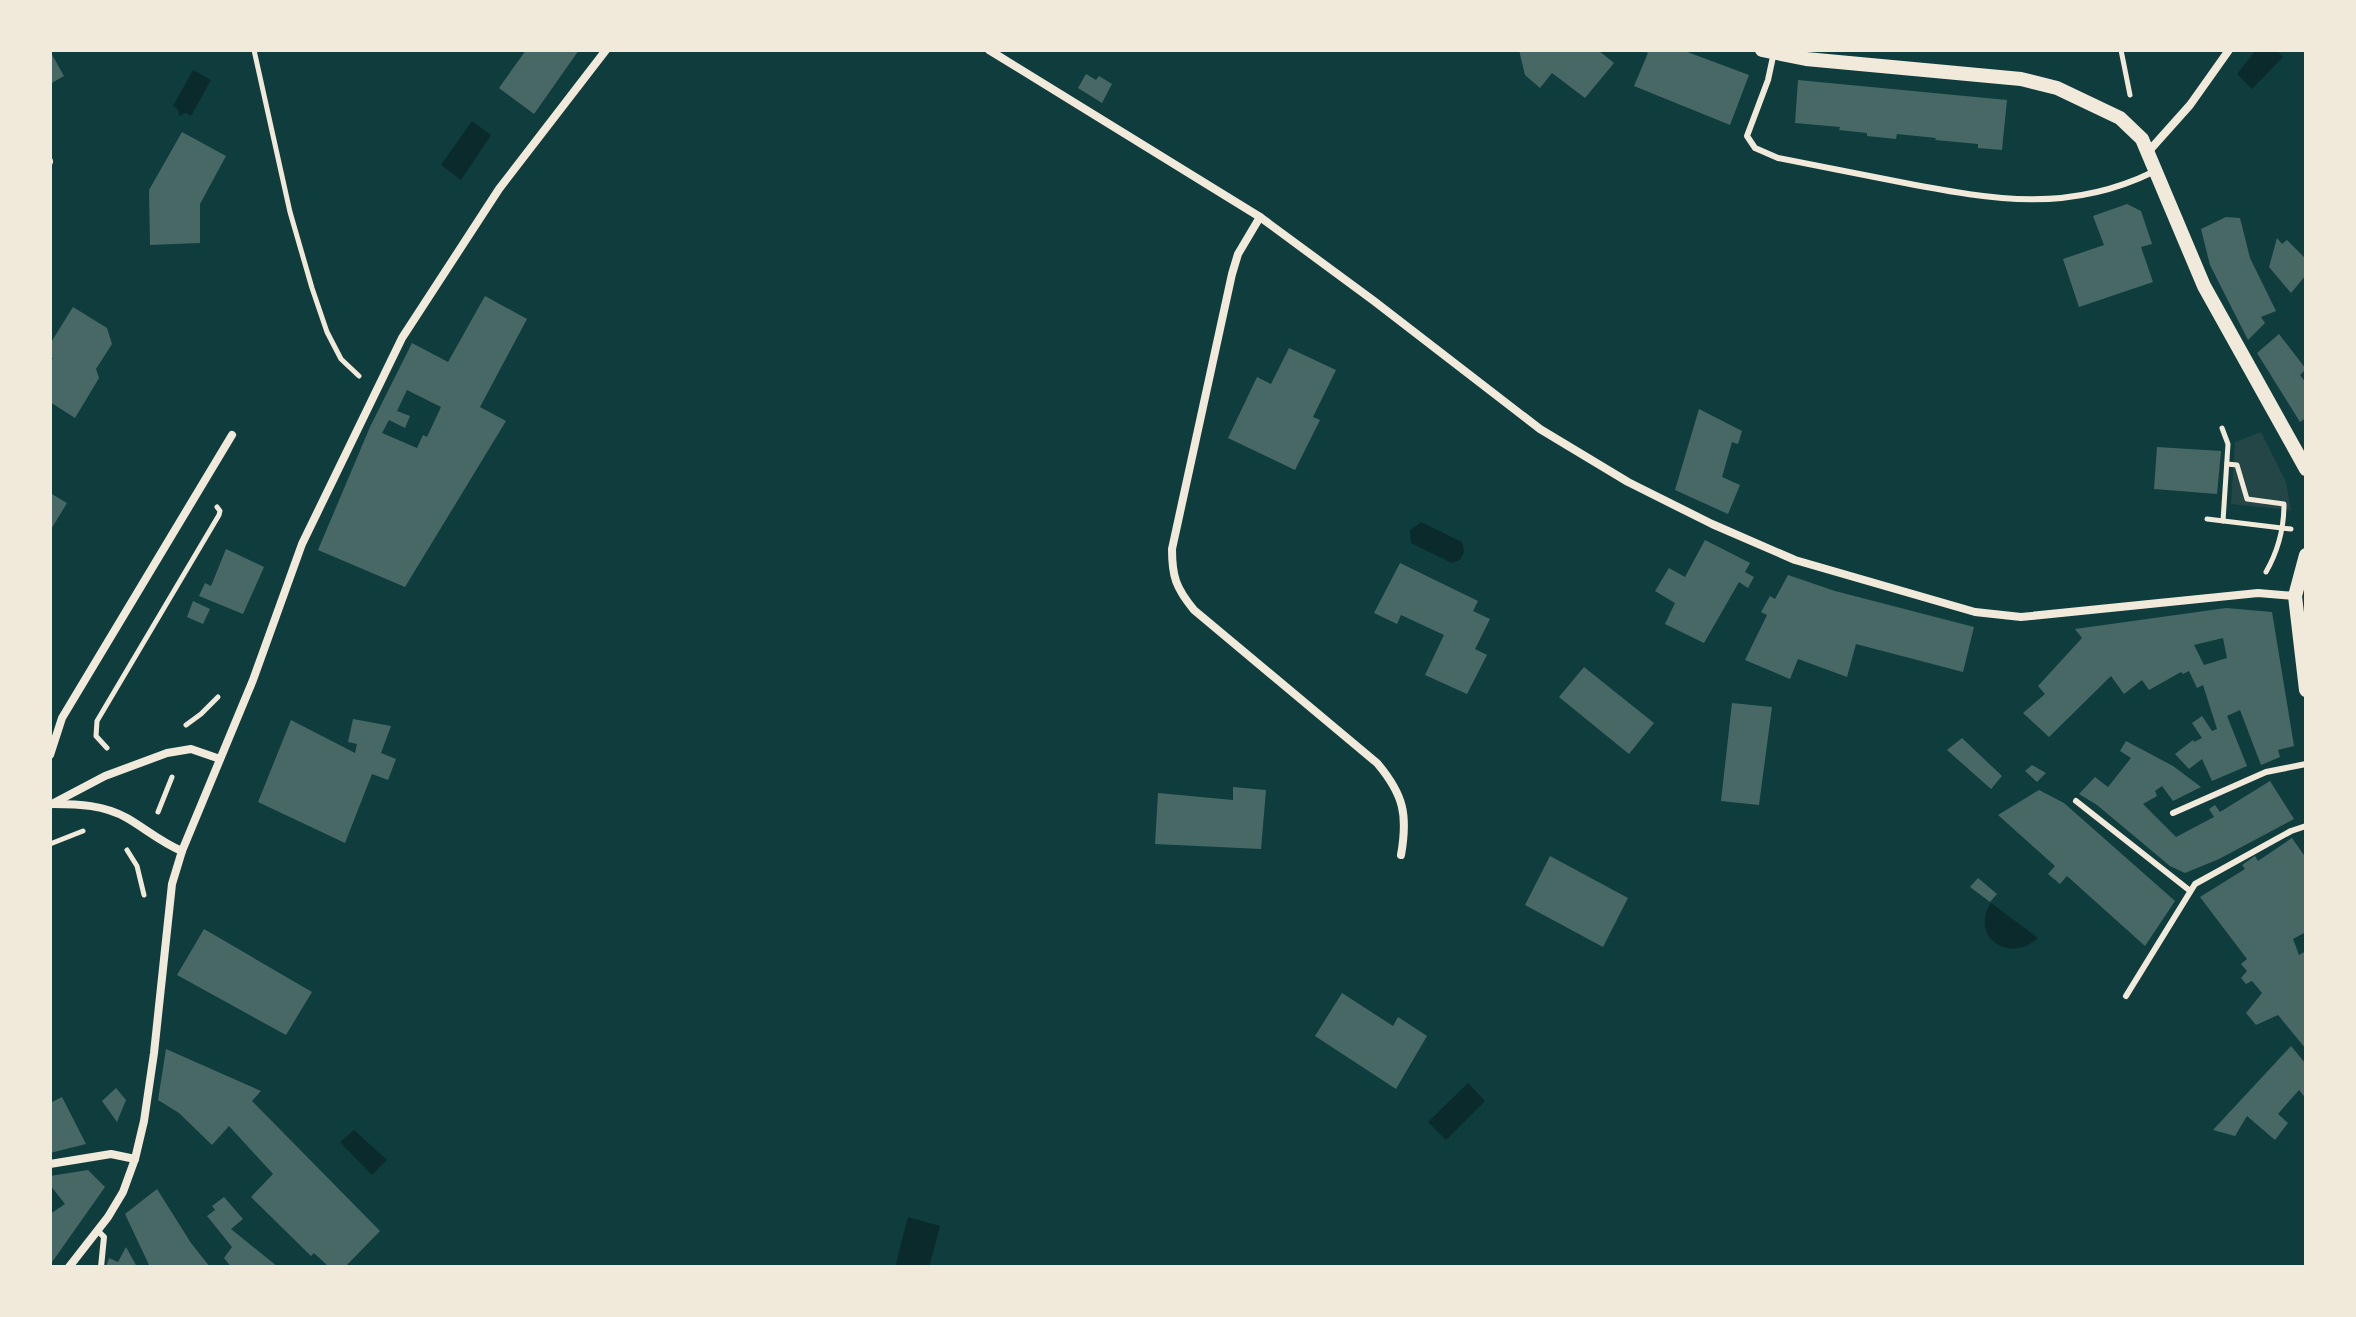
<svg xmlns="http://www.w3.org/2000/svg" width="2356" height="1317" font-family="Raleway,sans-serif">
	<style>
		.green { fill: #244646 }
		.water { fill: #0a2a2b }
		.building { fill: #486865; fill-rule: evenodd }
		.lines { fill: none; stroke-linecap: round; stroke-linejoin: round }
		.path { stroke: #f1e9da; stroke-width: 5 }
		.service { stroke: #f1e9da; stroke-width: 6 }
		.minor { stroke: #f1e9da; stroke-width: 8 }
		.tertiary { stroke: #f1e9da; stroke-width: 14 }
	</style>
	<rect width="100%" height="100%" fill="#0f3d3e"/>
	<path class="green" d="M 2261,432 L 2286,482 L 2291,510 L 2231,504 L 2235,442 Z"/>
	<g class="water">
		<path d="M 2256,50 L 2276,50 L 2283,57 L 2252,89 L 2237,74 Z"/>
		<path d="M 193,70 L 211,80 L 191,116 L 186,113 L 179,116 L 178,109 L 173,106 Z"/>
		<path d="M 472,121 L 491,135 L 461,180 L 441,165 Z"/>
		<path d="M 1421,522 L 1462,542 L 1464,552 L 1460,560 L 1452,563 L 1411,543 L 1410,530 Z"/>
		<path d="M 1991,903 L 2038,938 C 2009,965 1969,936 1991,903 Z"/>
		<path d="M 1468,1083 L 1485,1101 L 1446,1140 L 1428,1122 Z"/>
		<path d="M 354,1130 L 387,1160 L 372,1175 L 340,1142 Z"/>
		<path d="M 908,1217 L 940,1226 L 929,1267 L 895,1267 Z"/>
	</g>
	<g class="building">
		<path d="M 526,50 L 579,50 L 534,114 L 499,88 Z"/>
		<path d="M 1519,50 L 1598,50 L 1614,63 L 1585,98 L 1552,73 L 1540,88 L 1525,75 Z"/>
		<path d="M 1643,50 L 1682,50 L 1749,75 L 1730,125 L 1634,86 L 1648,53 Z"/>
		<path d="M 50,51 L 64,76 L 50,84 Z"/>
		<path d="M 1086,74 L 1096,80 L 1099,76 L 1112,84 L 1102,103 L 1078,88 Z"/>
		<path d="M 1798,80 L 2007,100 L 2002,150 L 1978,148 L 1978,144 L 1935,140 L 1936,138 L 1897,134 L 1896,139 L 1867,136 L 1867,133 L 1839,130 L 1840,127 L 1795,123 Z"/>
		<path d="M 182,132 L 226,156 L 200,204 L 200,243 L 150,245 L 149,190 Z"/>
		<path d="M 2127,204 L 2141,211 L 2152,244 L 2141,247 L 2153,282 L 2079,307 L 2063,259 L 2104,245 L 2093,216 Z"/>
		<path d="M 2226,217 L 2240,218 L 2250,258 L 2276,311 L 2261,317 L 2265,323 L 2248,340 L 2210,265 L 2201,229 Z"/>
		<path d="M 2277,238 L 2282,244 L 2287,240 L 2306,259 L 2306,275 L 2291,293 L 2269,267 Z"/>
		<path d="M 485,296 L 527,319 L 480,407 L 506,421 L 405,587 L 318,550 L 370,427 L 412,343 L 448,362 ZM 407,390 L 441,407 L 427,437 L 423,435 L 417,448 L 382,433 L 389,420 L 405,428 L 410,416 L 397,411 Z"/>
		<path d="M 73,307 L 107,328 L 112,344 L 96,369 L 99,378 L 75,418 L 50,402 L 50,363 L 53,358 L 50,357 L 50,344 Z"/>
		<path d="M 2279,334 L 2306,369 L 2300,375 L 2306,383 L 2306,418 L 2300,422 L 2257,353 Z"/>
		<path d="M 1289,348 L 1336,370 L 1313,417 L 1320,420 L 1295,470 L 1228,438 L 1257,377 L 1271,384 Z"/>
		<path d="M 1699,409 L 1742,431 L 1738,444 L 1732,442 L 1722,477 L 1740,485 L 1728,514 L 1675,490 Z"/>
		<path d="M 2157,447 L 2221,451 L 2217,494 L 2154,489 Z"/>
		<path d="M 50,493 L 67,503 L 50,531 Z"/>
		<path d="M 1705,540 L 1750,563 L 1745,572 L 1754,577 L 1748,588 L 1739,582 L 1704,643 L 1665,624 L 1675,603 L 1655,591 L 1669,568 L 1685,577 Z"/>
		<path d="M 226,549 L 264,567 L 243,614 L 199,596 L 205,583 L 211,586 Z"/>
		<path d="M 1400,563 L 1478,601 L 1473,611 L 1490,619 L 1475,649 L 1487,655 L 1467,694 L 1425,675 L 1444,635 L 1401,615 L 1397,624 L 1374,613 Z"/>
		<path d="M 1788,575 L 1835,591 L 1974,627 L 1963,672 L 1856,644 L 1847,677 L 1798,659 L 1790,679 L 1745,660 L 1767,615 L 1761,612 L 1770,596 L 1775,599 Z"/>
		<path d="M 193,601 L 210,609 L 203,624 L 187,617 Z"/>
		<path d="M 2226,608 L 2272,612 L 2294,746 L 2278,750 L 2280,757 L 2261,765 L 2240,710 L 2227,716 L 2247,766 L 2212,781 L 2202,759 L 2189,769 L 2175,754 L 2193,740 L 2194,742 L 2202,738 L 2192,723 L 2202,716 L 2212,731 L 2217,729 L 2203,685 L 2197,688 L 2189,671 L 2183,674 L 2181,672 L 2149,690 L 2142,680 L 2124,694 L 2111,676 L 2049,737 L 2023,713 L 2045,694 L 2038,686 L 2082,638 L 2075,629 ZM 2223,638 L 2227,658 L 2204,665 L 2194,645 Z"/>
		<path d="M 1584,667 L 1654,723 L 1629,754 L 1559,697 Z"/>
		<path d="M 1732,703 L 1772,707 L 1759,805 L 1721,801 Z"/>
		<path d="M 353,719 L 391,726 L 381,753 L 396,759 L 388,780 L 372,774 L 345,843 L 258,802 L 291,720 L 355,753 L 357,744 L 348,742 Z"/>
		<path d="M 1962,738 L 2002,776 L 1991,789 L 1947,750 Z"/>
		<path d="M 2126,741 L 2173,766 L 2201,787 L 2173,801 L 2162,786 L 2155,791 L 2157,796 L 2143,804 L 2176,837 L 2214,817 L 2209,809 L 2215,805 L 2220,812 L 2270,781 L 2294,819 L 2219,859 L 2185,873 L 2170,866 L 2097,805 L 2079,794 L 2095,777 L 2108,787 L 2131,758 L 2120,751 Z"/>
		<path d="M 2032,765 L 2046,773 L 2037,782 L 2025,771 Z"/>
		<path d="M 1233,787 L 1266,790 L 1261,849 L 1155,844 L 1158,793 L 1233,800 Z"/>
		<path d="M 2039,790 L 2064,803 L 2175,901 L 2145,946 L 2067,876 L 2060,884 L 2048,874 L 2055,866 L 1998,815 Z"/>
		<path d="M 2292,838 L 2306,858 L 2306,932 L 2293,939 L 2299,955 L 2306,951 L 2306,1049 L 2278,1015 L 2256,1025 L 2246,1013 L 2262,993 L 2252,981 L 2246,984 L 2241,978 L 2247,971 L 2241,964 L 2247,959 L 2200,897 L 2245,869 L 2242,865 L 2255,856 L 2258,861 Z"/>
		<path d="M 1550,856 L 1628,898 L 1603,947 L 1525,905 Z"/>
		<path d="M 1978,878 L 1997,894 L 1990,902 L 1970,887 Z"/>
		<path d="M 204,929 L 312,992 L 286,1035 L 177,975 Z"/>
		<path d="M 1342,993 L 1393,1026 L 1398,1017 L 1427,1036 L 1396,1089 L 1315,1036 Z"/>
		<path d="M 2291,1046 L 2306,1064 L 2306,1099 L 2299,1090 L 2278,1114 L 2288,1123 L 2275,1140 L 2247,1116 L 2235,1136 L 2213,1130 Z"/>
		<path d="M 166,1049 L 261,1091 L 252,1101 L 380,1231 L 345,1267 L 329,1267 L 314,1253 L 311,1256 L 251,1197 L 273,1174 L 229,1126 L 212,1145 L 179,1113 L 158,1100 Z"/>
		<path d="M 116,1088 L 126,1100 L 117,1122 L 102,1101 Z"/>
		<path d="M 62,1097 L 86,1144 L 50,1153 L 50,1103 Z"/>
		<path d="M 88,1170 L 105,1187 L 50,1265 L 50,1214 L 65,1204 L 50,1185 L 50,1176 Z"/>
		<path d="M 157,1189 L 191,1243 L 210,1267 L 150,1267 L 125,1214 Z"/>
		<path d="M 224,1197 L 243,1219 L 231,1229 L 278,1267 L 231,1267 L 224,1258 L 232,1247 L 207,1216 L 215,1210 L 212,1206 Z"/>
		<path d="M 126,1247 L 137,1267 L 106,1267 L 109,1258 L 118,1262 Z"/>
	</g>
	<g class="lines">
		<g class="path">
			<path d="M 254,50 L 290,212 L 312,288 L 327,332 L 341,359 L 359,376"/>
			<path d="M 2121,50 L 2130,95"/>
			<path d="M 2222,428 L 2228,444 L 2223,521"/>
			<path d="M 2227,464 L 2237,465 L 2247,499 L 2284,504 C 2284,528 2278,551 2266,572"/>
			<path d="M 2207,519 L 2291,529"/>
			<path d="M 186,725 L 201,714 L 218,697"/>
			<path d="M 107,748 L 96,736 L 97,721 L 219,515 L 220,511 L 217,507"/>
			<path d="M 158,812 L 172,777"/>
			<path d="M 50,844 L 83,831"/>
			<path d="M 127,850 L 137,866 L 144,895"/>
		</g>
		<g class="service">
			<path d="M 1774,52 L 1768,80 L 1747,136 L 1755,148 L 1778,158 C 1820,166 1863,175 1905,183 C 1994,200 2069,213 2153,172"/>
			<path d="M 50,162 L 50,161"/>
			<path d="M 2076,801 L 2189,890"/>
			<path d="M 2173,813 L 2266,772 L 2306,764"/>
			<path d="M 2126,996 L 2195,884 L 2291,831 L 2306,826"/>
			<path d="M 98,1231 L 104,1237 L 101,1267"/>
		</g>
		<g class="minor">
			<path d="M 989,50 L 1260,217 L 1374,301 L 1540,429 L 1628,482 L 1712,524 L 1795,560 L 1975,612 L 2021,617 L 2258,593 L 2295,596"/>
			<path d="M 2148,152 L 2190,105 L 2229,50"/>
			<path d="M 1260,217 L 1238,254 L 1232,274 L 1172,549 C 1172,577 1176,588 1194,610 L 1377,763 C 1404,795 1408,815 1401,855"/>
			<path d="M 50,755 L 62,718 L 232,435"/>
			<path d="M 53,804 C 79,804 104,805 127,818 C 146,829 162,843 182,851"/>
			<path d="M 50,805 L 105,776 L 167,753 L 191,749 L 220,759"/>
			<path d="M 50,1164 L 111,1154 L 135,1159"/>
			<path d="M 69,1267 L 108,1217 L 123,1192 L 135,1159 L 144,1121 L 154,1053 L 172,884 L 182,851 L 253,680 L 302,544 L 402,338 L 499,189 L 606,50"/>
		</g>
		<g class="tertiary">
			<path d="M 1762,50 L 1806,59 L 2021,79 L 2057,88 L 2120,118 L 2142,139 L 2204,286 L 2306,469"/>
			<path d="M 2306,555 L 2295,596 L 2306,690"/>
		</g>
	</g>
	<rect width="2356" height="1317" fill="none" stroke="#f1e9da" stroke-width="104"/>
</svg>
